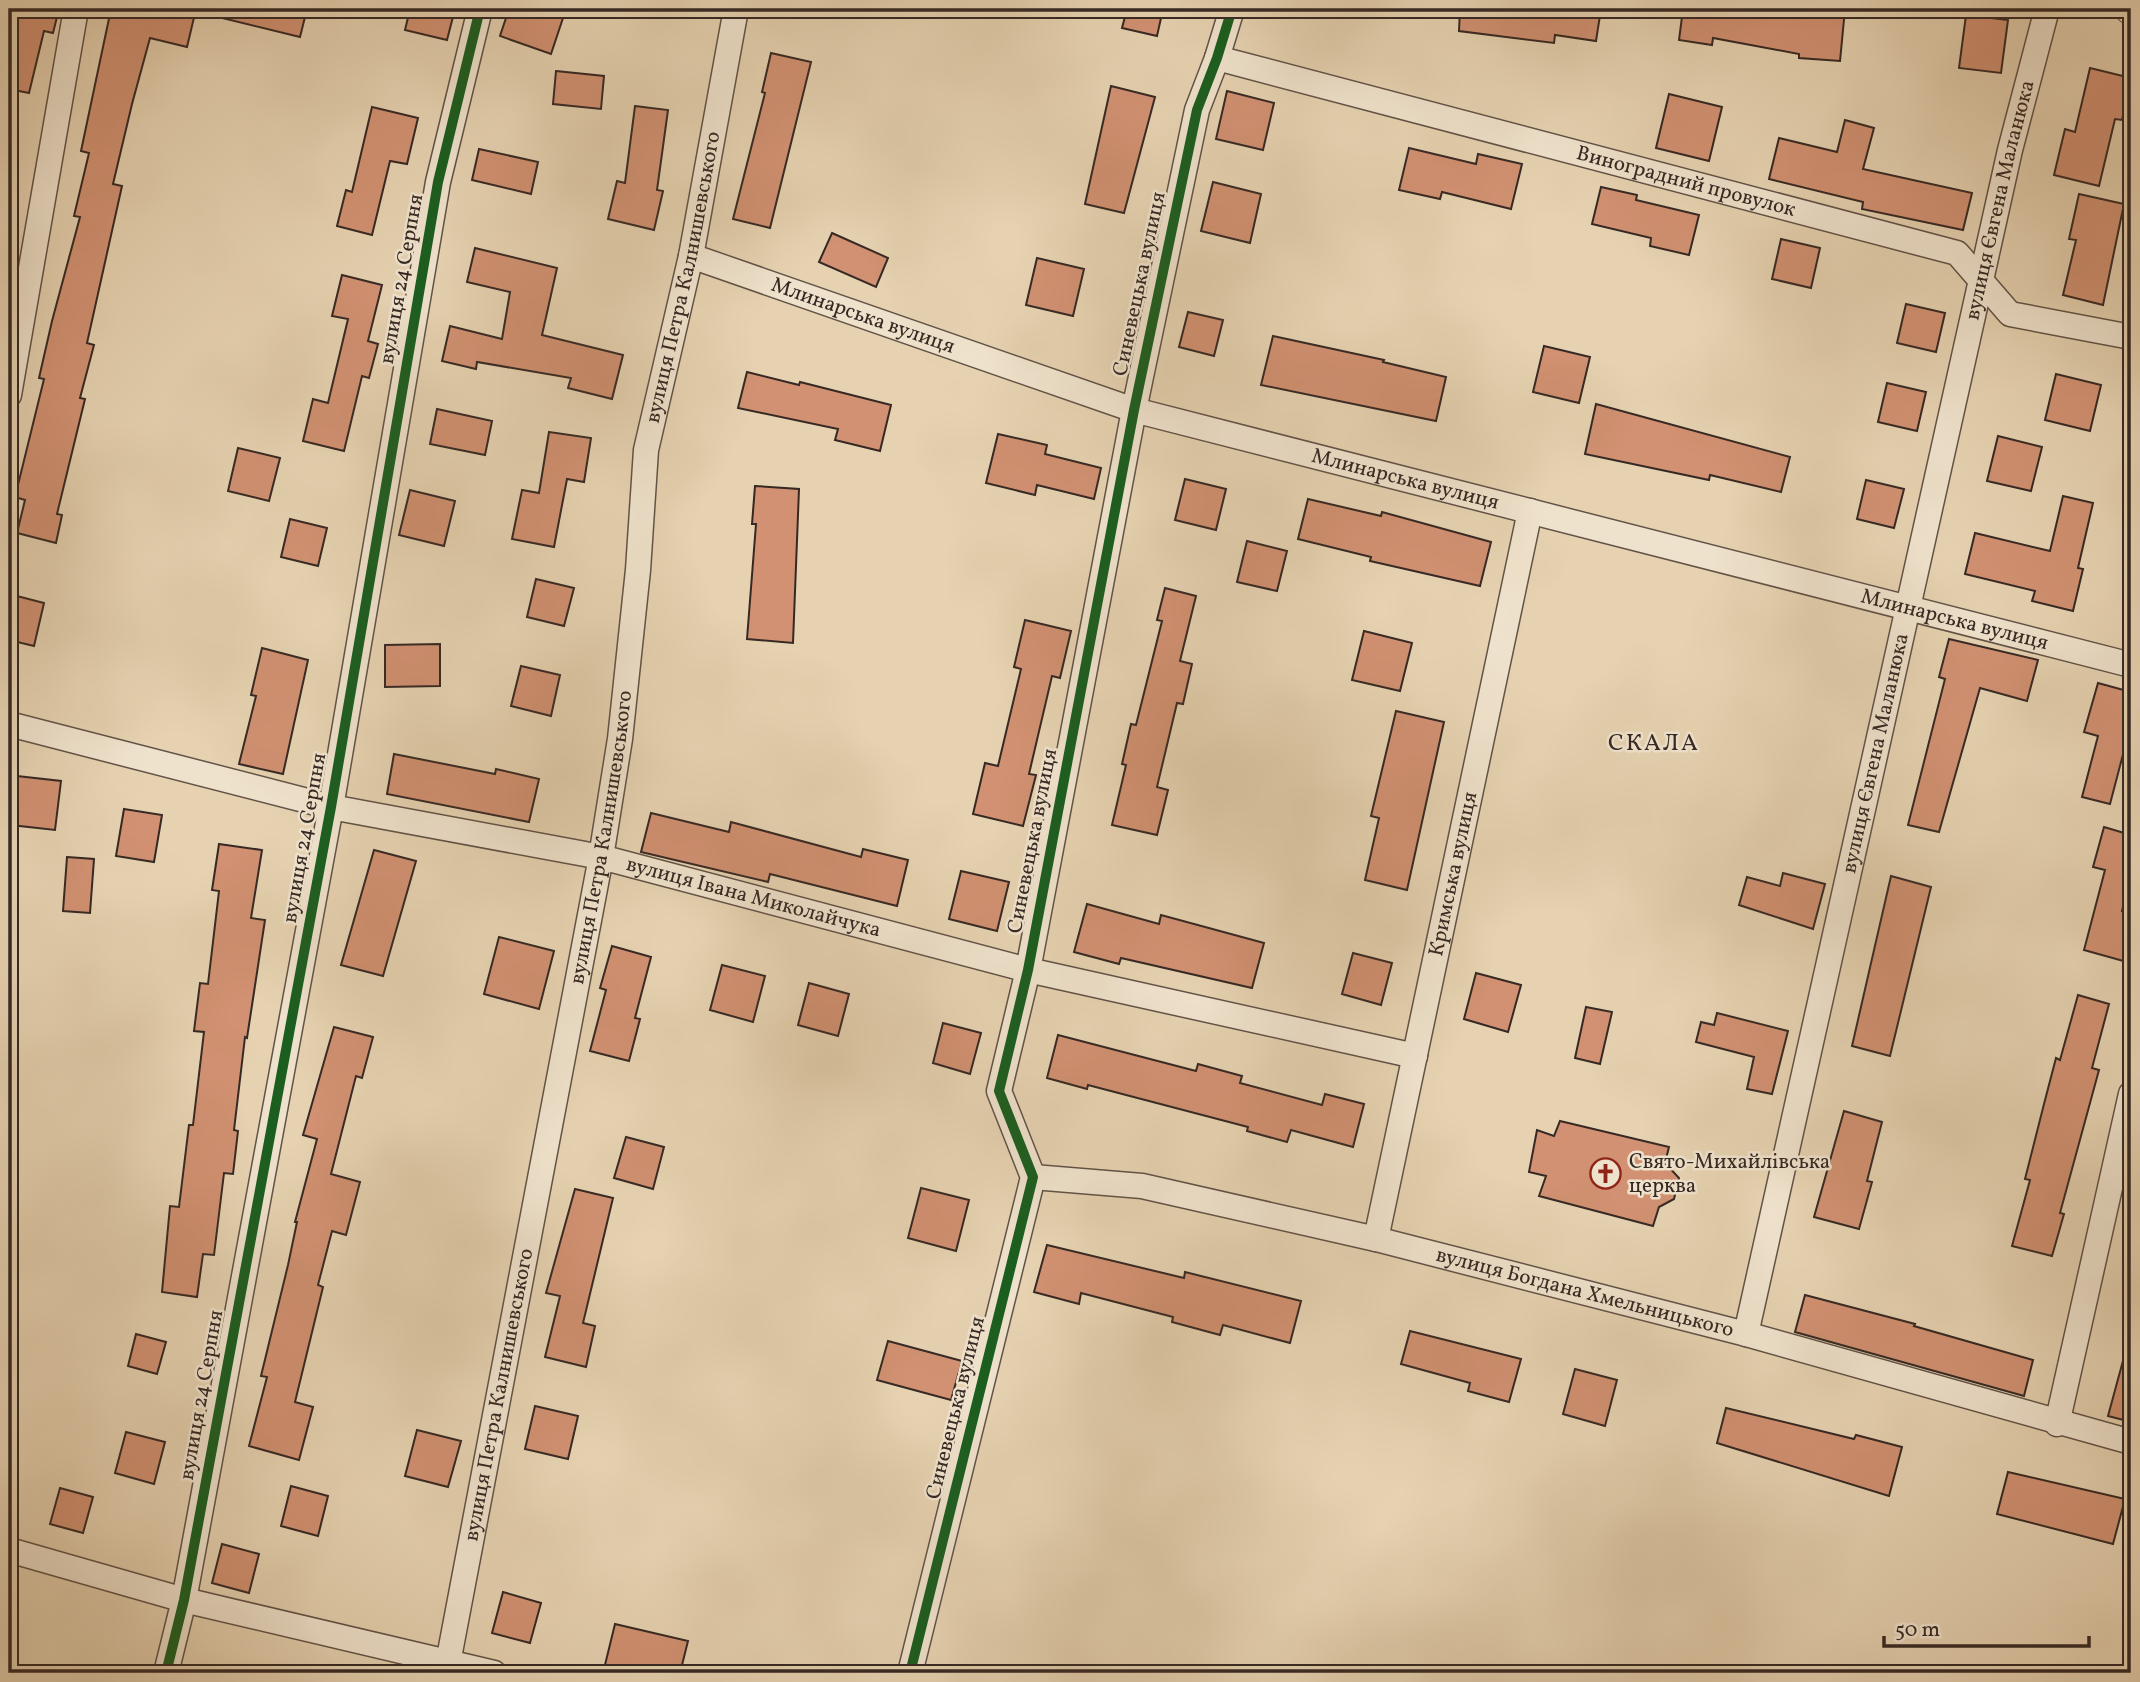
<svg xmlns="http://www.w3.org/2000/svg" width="2140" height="1682" font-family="Vollkorn,serif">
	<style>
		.building { fill: #d19172; stroke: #362924; stroke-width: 2 }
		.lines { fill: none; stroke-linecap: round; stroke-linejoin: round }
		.minor-casing { stroke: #625347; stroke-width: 27 }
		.tertiary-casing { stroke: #625347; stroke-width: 32 }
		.minor { stroke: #efe2cc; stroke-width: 24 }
		.tertiary { stroke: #efe2cc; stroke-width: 30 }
		.cycleway-casing { stroke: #efe2cc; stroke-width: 15 }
		.cycleway { stroke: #1b5e20; stroke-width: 10 }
		.labels { text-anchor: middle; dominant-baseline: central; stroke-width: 5; stroke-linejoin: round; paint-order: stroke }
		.street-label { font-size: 21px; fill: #362924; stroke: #efe2cc }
		.poi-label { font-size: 21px; fill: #362924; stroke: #efe2cc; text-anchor: start }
		.quarter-label { font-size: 24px; letter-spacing: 2px; fill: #362924; stroke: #efe2cc }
	</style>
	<rect width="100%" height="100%" fill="#e6d2b1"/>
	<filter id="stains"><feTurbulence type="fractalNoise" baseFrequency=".00286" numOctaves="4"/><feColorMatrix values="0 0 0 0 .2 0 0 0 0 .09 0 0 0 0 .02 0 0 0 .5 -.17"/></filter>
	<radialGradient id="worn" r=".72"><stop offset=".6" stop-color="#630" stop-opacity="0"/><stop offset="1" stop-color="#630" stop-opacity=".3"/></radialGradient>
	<g class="building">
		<path d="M 9,9 L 59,9 L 53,33 L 44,31 L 29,93 L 9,89 Z"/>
		<path d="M 111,9 L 196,9 L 187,47 L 150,38 L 132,104 L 113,184 L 122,186 L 87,343 L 94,345 L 80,398 L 85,399 L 57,514 L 62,515 L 56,543 L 17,533 L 25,500 L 15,497 L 44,379 L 39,378 L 52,321 L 80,217 L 74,216 L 89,153 L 81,151 Z"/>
		<path d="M 219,9 L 307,9 L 300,37 L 218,17 Z"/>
		<path d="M 410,9 L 455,9 L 447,40 L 405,30 Z"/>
		<path d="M 509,9 L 566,9 L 551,54 L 500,36 Z"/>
		<path d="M 1127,9 L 1163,9 L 1157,36 L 1122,28 Z"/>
		<path d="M 1460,9 L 1601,9 L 1596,41 L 1555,35 L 1554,43 L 1459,31 Z"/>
		<path d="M 1683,9 L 1845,9 L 1840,61 L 1799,58 L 1799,54 L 1713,38 L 1712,45 L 1679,40 Z"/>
		<path d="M 1966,15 L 2008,20 L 2001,73 L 1959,68 Z"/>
		<path d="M 771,53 L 811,62 L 770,228 L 733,219 L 765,93 L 762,92 Z"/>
		<path d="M 2090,68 L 2131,78 L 2122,120 L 2115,119 L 2099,186 L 2054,175 L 2065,129 L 2075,132 Z"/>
		<path d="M 556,71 L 604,76 L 601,109 L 553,104 Z"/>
		<path d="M 1111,86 L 1155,97 L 1124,213 L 1085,204 Z"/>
		<path d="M 1227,91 L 1274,103 L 1263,150 L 1216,139 Z"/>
		<path d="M 1669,94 L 1722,107 L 1709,161 L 1656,148 Z"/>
		<path d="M 635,106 L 668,110 L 657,190 L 663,191 L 654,230 L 608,219 L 617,181 L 625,183 Z"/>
		<path d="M 372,107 L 418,118 L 407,164 L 390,161 L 372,235 L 337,226 L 346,190 L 352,192 Z"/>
		<path d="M 1845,120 L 1874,128 L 1863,169 L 1972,193 L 1963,230 L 1862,209 L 1863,202 L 1769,179 L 1779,138 L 1837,152 Z"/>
		<path d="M 1409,148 L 1476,164 L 1478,154 L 1522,164 L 1511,209 L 1442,192 L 1440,199 L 1399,190 Z"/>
		<path d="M 479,149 L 538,162 L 531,194 L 472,180 Z"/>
		<path d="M 1213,182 L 1261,194 L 1250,243 L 1201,231 Z"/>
		<path d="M 1601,187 L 1637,195 L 1636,200 L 1699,215 L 1689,255 L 1650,246 L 1651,238 L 1592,224 Z"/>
		<path d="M 2079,194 L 2124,204 L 2103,305 L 2063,295 L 2076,240 L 2069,239 Z"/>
		<path d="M 832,233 L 888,258 L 876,287 L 819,262 Z"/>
		<path d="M 1781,239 L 1820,248 L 1811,288 L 1772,279 Z"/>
		<path d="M 475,248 L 557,268 L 542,335 L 623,355 L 612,399 L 568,388 L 571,378 L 477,362 L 476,369 L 442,361 L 450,326 L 502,339 L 510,292 L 467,282 Z"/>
		<path d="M 1037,258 L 1084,269 L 1073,316 L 1026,305 Z"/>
		<path d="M 342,275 L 382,285 L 368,341 L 378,344 L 369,378 L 362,376 L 344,451 L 303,441 L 313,399 L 328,403 L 348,319 L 332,316 Z"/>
		<path d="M 1906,304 L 1945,313 L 1936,352 L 1897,343 Z"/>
		<path d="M 1188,312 L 1223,320 L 1214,356 L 1179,347 Z"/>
		<path d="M 1273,336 L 1384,360 L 1383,362 L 1446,377 L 1436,421 L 1261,385 Z"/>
		<path d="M 1544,346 L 1590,357 L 1579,403 L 1533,392 Z"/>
		<path d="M 747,372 L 799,385 L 800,382 L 891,405 L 880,451 L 835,440 L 838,429 L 738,408 Z"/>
		<path d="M 2056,374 L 2101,385 L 2090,431 L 2045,420 Z"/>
		<path d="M 1887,383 L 1926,392 L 1917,431 L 1878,422 Z"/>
		<path d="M 1596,404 L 1790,457 L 1781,492 L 1710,475 L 1709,480 L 1585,454 Z"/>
		<path d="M 437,409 L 492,421 L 485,455 L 430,444 Z"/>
		<path d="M 549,432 L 591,438 L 584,482 L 567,479 L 554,547 L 512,539 L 522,490 L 539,493 Z"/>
		<path d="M 998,434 L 1047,445 L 1045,454 L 1101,468 L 1094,499 L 1037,485 L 1035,495 L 986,483 Z"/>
		<path d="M 1998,436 L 2042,447 L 2031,491 L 1987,481 Z"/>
		<path d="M 238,448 L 280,458 L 269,501 L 228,491 Z"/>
		<path d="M 1185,479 L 1226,489 L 1216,530 L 1175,520 Z"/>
		<path d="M 1866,480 L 1904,489 L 1894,528 L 1857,519 Z"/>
		<path d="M 755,486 L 799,489 L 793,643 L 747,639 L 756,524 L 752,524 Z"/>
		<path d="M 410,490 L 455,501 L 444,546 L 399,535 Z"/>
		<path d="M 2063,496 L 2093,503 L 2078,568 L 2083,569 L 2073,611 L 2032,601 L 2035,591 L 1965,574 L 1975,533 L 2050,551 Z"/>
		<path d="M 1308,499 L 1381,516 L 1382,512 L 1491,542 L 1480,586 L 1370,561 L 1371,557 L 1298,539 Z"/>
		<path d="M 290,519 L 327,528 L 318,566 L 281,557 Z"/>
		<path d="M 1247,541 L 1287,551 L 1277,591 L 1237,582 Z"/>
		<path d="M 536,579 L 574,588 L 564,626 L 527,617 Z"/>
		<path d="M 1165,588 L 1196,596 L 1180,661 L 1192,664 L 1183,704 L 1177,703 L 1157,787 L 1168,790 L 1157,835 L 1112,825 L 1126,765 L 1122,764 L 1131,724 L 1136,725 L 1162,621 L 1157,620 Z"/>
		<path d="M 9,594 L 44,603 L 34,646 L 9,640 Z"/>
		<path d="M 1025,620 L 1071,631 L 1060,678 L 1052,676 L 1029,774 L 1036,775 L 1023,826 L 973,814 L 985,763 L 998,766 L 1021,669 L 1014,667 Z"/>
		<path d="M 1364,631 L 1412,643 L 1400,691 L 1352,680 Z"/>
		<path d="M 1949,639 L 2038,660 L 2027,701 L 1980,688 L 1939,832 L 1908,825 L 1945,679 L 1939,677 Z"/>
		<path d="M 440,644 L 440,686 L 385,687 L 385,645 Z"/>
		<path d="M 262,648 L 308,660 L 283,774 L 239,764 L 256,696 L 251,695 Z"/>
		<path d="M 521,666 L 560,675 L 551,716 L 511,706 Z"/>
		<path d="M 2098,683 L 2131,692 L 2131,745 L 2126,743 L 2110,804 L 2082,797 L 2098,736 L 2084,732 Z"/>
		<path d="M 1396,711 L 1444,722 L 1407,890 L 1365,880 L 1379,818 L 1371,816 Z"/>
		<path d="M 394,754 L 495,774 L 496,769 L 539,779 L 529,822 L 387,794 Z"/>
		<path d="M 17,776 L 61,781 L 55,830 L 11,825 Z"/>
		<path d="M 124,809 L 162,815 L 154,862 L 116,856 Z"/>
		<path d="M 651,813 L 729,832 L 731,822 L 861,857 L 863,849 L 908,860 L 897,906 L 770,874 L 768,882 L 641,852 Z"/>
		<path d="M 2104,827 L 2131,835 L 2131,875 L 2122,911 L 2131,914 L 2131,946 L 2127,962 L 2084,950 L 2105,870 L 2093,867 Z"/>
		<path d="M 219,844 L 262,850 L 251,918 L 265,920 L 247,1038 L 245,1037 L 234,1130 L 238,1131 L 233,1174 L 224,1173 L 214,1255 L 203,1254 L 197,1297 L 162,1292 L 170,1206 L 179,1207 L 189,1125 L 193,1125 L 204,1032 L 194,1031 L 200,983 L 208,984 L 219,891 L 212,890 Z"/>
		<path d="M 374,850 L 416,861 L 383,976 L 341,965 Z"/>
		<path d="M 67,857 L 94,859 L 90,913 L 63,911 Z"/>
		<path d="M 961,871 L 1009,882 L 997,931 L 949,919 Z"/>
		<path d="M 1783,873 L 1825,884 L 1813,929 L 1739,905 L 1747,877 L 1780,886 Z"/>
		<path d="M 1891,876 L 1931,887 L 1890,1056 L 1852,1046 Z"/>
		<path d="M 1087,904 L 1159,924 L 1161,915 L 1264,943 L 1252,988 L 1121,958 L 1119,964 L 1074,952 Z"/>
		<path d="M 499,937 L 554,951 L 539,1009 L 484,994 Z"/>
		<path d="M 612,946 L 651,957 L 635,1018 L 640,1019 L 629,1061 L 590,1051 L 606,990 L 600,988 Z"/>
		<path d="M 1353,953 L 1392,963 L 1381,1005 L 1342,994 Z"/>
		<path d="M 722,965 L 765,976 L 753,1022 L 710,1010 Z"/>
		<path d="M 1476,973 L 1521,985 L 1508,1032 L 1464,1019 Z"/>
		<path d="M 809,983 L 849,994 L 838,1036 L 798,1025 Z"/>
		<path d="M 2078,995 L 2109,1004 L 2092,1068 L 2099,1070 L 2060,1213 L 2064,1214 L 2052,1256 L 2012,1246 L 2030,1180 L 2025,1179 L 2044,1104 L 2056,1058 L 2060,1060 Z"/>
		<path d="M 1586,1007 L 1612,1012 L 1600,1064 L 1575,1058 Z"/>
		<path d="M 1717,1013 L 1788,1031 L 1772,1094 L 1747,1089 L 1754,1057 L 1696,1042 L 1701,1022 L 1714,1025 Z"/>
		<path d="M 943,1023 L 981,1033 L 970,1074 L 933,1063 Z"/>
		<path d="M 334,1027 L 373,1037 L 362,1078 L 356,1076 L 331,1174 L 360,1182 L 346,1235 L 332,1231 L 318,1285 L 323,1287 L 295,1402 L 313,1407 L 299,1460 L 249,1446 L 267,1377 L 261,1376 L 288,1265 L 297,1222 L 295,1222 L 317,1139 L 303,1135 Z"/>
		<path d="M 1058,1035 L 1196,1071 L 1198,1064 L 1242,1076 L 1240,1083 L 1322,1105 L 1325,1094 L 1364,1104 L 1353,1147 L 1291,1130 L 1287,1142 L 1247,1131 L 1248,1127 L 1088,1085 L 1087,1089 L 1047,1078 Z"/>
		<path d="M 1844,1111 L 1882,1122 L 1867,1181 L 1872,1182 L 1859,1229 L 1814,1217 Z"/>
		<path d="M 1560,1121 L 1669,1147 L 1665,1163 L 1679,1178 L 1674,1199 L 1659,1207 L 1653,1226 L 1539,1196 L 1546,1176 L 1529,1172 L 1537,1130 L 1554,1136 Z"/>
		<path d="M 626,1137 L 664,1147 L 653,1189 L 614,1178 Z"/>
		<path d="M 921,1188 L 969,1200 L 956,1251 L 908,1238 Z"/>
		<path d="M 575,1189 L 613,1198 L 583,1323 L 595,1326 L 586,1367 L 545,1357 L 560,1296 L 546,1293 Z"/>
		<path d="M 1047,1245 L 1184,1278 L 1185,1272 L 1301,1301 L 1290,1343 L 1223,1325 L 1220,1335 L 1172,1322 L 1173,1317 L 1081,1293 L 1079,1304 L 1034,1292 Z"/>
		<path d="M 1805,1295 L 1915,1324 L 1914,1326 L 2033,1360 L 2024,1396 L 1795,1332 Z"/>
		<path d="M 1410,1331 L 1521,1359 L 1509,1402 L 1468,1391 L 1470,1383 L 1401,1364 Z"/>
		<path d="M 136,1334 L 166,1342 L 157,1374 L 128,1366 Z"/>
		<path d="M 888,1341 L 962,1361 L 951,1400 L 877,1380 Z"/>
		<path d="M 2124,1357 L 2131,1358 L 2131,1422 L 2108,1416 Z"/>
		<path d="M 1575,1369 L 1617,1380 L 1605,1426 L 1563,1414 Z"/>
		<path d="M 535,1406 L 578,1416 L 568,1459 L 525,1449 Z"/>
		<path d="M 1726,1408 L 1854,1439 L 1856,1435 L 1902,1447 L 1889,1496 L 1717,1443 Z"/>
		<path d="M 417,1430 L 461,1441 L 448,1487 L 405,1476 Z"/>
		<path d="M 126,1432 L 165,1442 L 154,1484 L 115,1473 Z"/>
		<path d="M 2008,1472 L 2125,1499 L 2113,1544 L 1997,1514 Z"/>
		<path d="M 291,1486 L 328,1496 L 318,1536 L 281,1526 Z"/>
		<path d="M 60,1488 L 93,1497 L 83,1533 L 50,1524 Z"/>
		<path d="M 222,1544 L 259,1554 L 249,1593 L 212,1583 Z"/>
		<path d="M 503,1592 L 541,1603 L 530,1643 L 492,1633 Z"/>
		<path d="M 615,1624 L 688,1641 L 680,1673 L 622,1673 L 604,1669 Z"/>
	</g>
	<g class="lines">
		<defs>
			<g id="minor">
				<path id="s1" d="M 1217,58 L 1957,253 L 2010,314 L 2131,337"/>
				<path id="s2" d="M 691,256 L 1134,410 L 2131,665"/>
				<path d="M 9,395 L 76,9"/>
				<path id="s3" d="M 9,724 L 331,807 L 601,857 L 1028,970 L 1415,1056"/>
				<path id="s4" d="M 1033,1177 L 1142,1186 L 1376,1239 L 1746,1334 L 2131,1442"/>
				<path id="s5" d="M 1376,1239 L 1530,511"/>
				<path id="s6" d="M 1746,1334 L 2010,150 L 2047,9"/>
				<path d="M 2057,1424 L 2131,1094"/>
				<path d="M 9,1550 L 184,1600 L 494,1673"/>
				<path id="s7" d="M 448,1663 L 601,857 L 620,739 L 638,570 L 646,450 L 691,256 L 736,9"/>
				<path d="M 166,1673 L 184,1600 L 331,807 L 438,182 L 480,9"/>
				<path d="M 910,1673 L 1033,1177 L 999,1091 L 1028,970 L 1134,410 L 1197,110 L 1217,58 L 1232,9"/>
			</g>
			<path id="tertiary" d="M 2130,9 L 2131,9"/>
		</defs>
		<use href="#minor" class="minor-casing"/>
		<use href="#tertiary" class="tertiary-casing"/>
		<use href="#minor" class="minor"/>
		<use href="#tertiary" class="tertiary"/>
		<defs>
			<g id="cycleway">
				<path d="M 166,1673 L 184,1600 L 331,807 L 438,182 L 480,9"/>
				<path d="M 910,1673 L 1033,1177 L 999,1091 L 1028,970 L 1134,410 L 1197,110 L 1217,58 L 1232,9"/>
			</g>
		</defs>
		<use href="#cycleway" class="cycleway-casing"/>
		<use href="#cycleway" class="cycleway"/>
	</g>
	<defs>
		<symbol id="church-ring" viewBox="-11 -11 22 22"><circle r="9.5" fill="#efe2cc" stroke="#8f2418" stroke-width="1.5"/><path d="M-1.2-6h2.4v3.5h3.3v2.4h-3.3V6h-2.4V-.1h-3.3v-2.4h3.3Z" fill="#8f2418"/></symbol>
	</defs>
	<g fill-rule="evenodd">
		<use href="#church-ring" x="1588" y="1156" width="35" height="35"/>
	</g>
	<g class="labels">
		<g class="street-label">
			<text stroke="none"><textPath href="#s1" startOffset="485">Виноградний провулок</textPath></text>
			<text stroke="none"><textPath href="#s6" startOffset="1162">вулиця Євгена Маланюка</textPath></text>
			<text stroke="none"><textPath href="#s7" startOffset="1407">вулиця Петра Калнишевського</textPath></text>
			<text transform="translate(402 279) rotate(-80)">вулиця 24 Серпня</text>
			<text transform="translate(1140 284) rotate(-78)">Синевецька вулиця</text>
			<text stroke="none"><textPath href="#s2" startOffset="182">Млинарська вулиця</textPath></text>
			<text stroke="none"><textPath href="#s2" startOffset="749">Млинарська вулиця</textPath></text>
			<text stroke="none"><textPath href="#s2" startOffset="1316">Млинарська вулиця</textPath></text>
			<text stroke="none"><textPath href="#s6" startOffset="595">вулиця Євгена Маланюка</textPath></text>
			<text stroke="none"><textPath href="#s7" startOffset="840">вулиця Петра Калнишевського</textPath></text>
			<text transform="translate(305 838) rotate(-80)">вулиця 24 Серпня</text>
			<text transform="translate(1033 841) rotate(-79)">Синевецька вулиця</text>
			<text stroke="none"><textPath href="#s5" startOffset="373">Кримська вулиця</textPath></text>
			<text stroke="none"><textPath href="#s3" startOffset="765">вулиця Івана Миколайчука</textPath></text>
			<text stroke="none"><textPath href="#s4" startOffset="565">вулиця Богдана Хмельницького</textPath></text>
			<text stroke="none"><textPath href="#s7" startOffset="273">вулиця Петра Калнишевського</textPath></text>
			<text transform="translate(202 1395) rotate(-80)">вулиця 24 Серпня</text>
			<text transform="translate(956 1408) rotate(-76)">Синевецька вулиця</text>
		</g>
		<g class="poi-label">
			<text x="1629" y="1162">Свято-Михайлівська<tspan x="1629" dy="24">церква</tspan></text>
		</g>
		<g class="quarter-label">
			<text x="1654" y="744">СКАЛА</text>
		</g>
	</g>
	<rect width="2140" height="1682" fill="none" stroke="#e6d2b1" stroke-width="35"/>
	<rect x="10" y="10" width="2119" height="1661" fill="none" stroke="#362924" stroke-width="3.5"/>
	<rect x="18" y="18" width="2105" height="1647" fill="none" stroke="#362924" stroke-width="2"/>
	<path d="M1884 1636v10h205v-10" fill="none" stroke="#362924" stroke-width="3.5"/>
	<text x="1895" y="1636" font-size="21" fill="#362924" stroke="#efe2cc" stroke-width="5" paint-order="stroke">50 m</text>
	<rect width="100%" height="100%" filter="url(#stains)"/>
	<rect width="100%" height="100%" fill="url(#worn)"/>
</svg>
